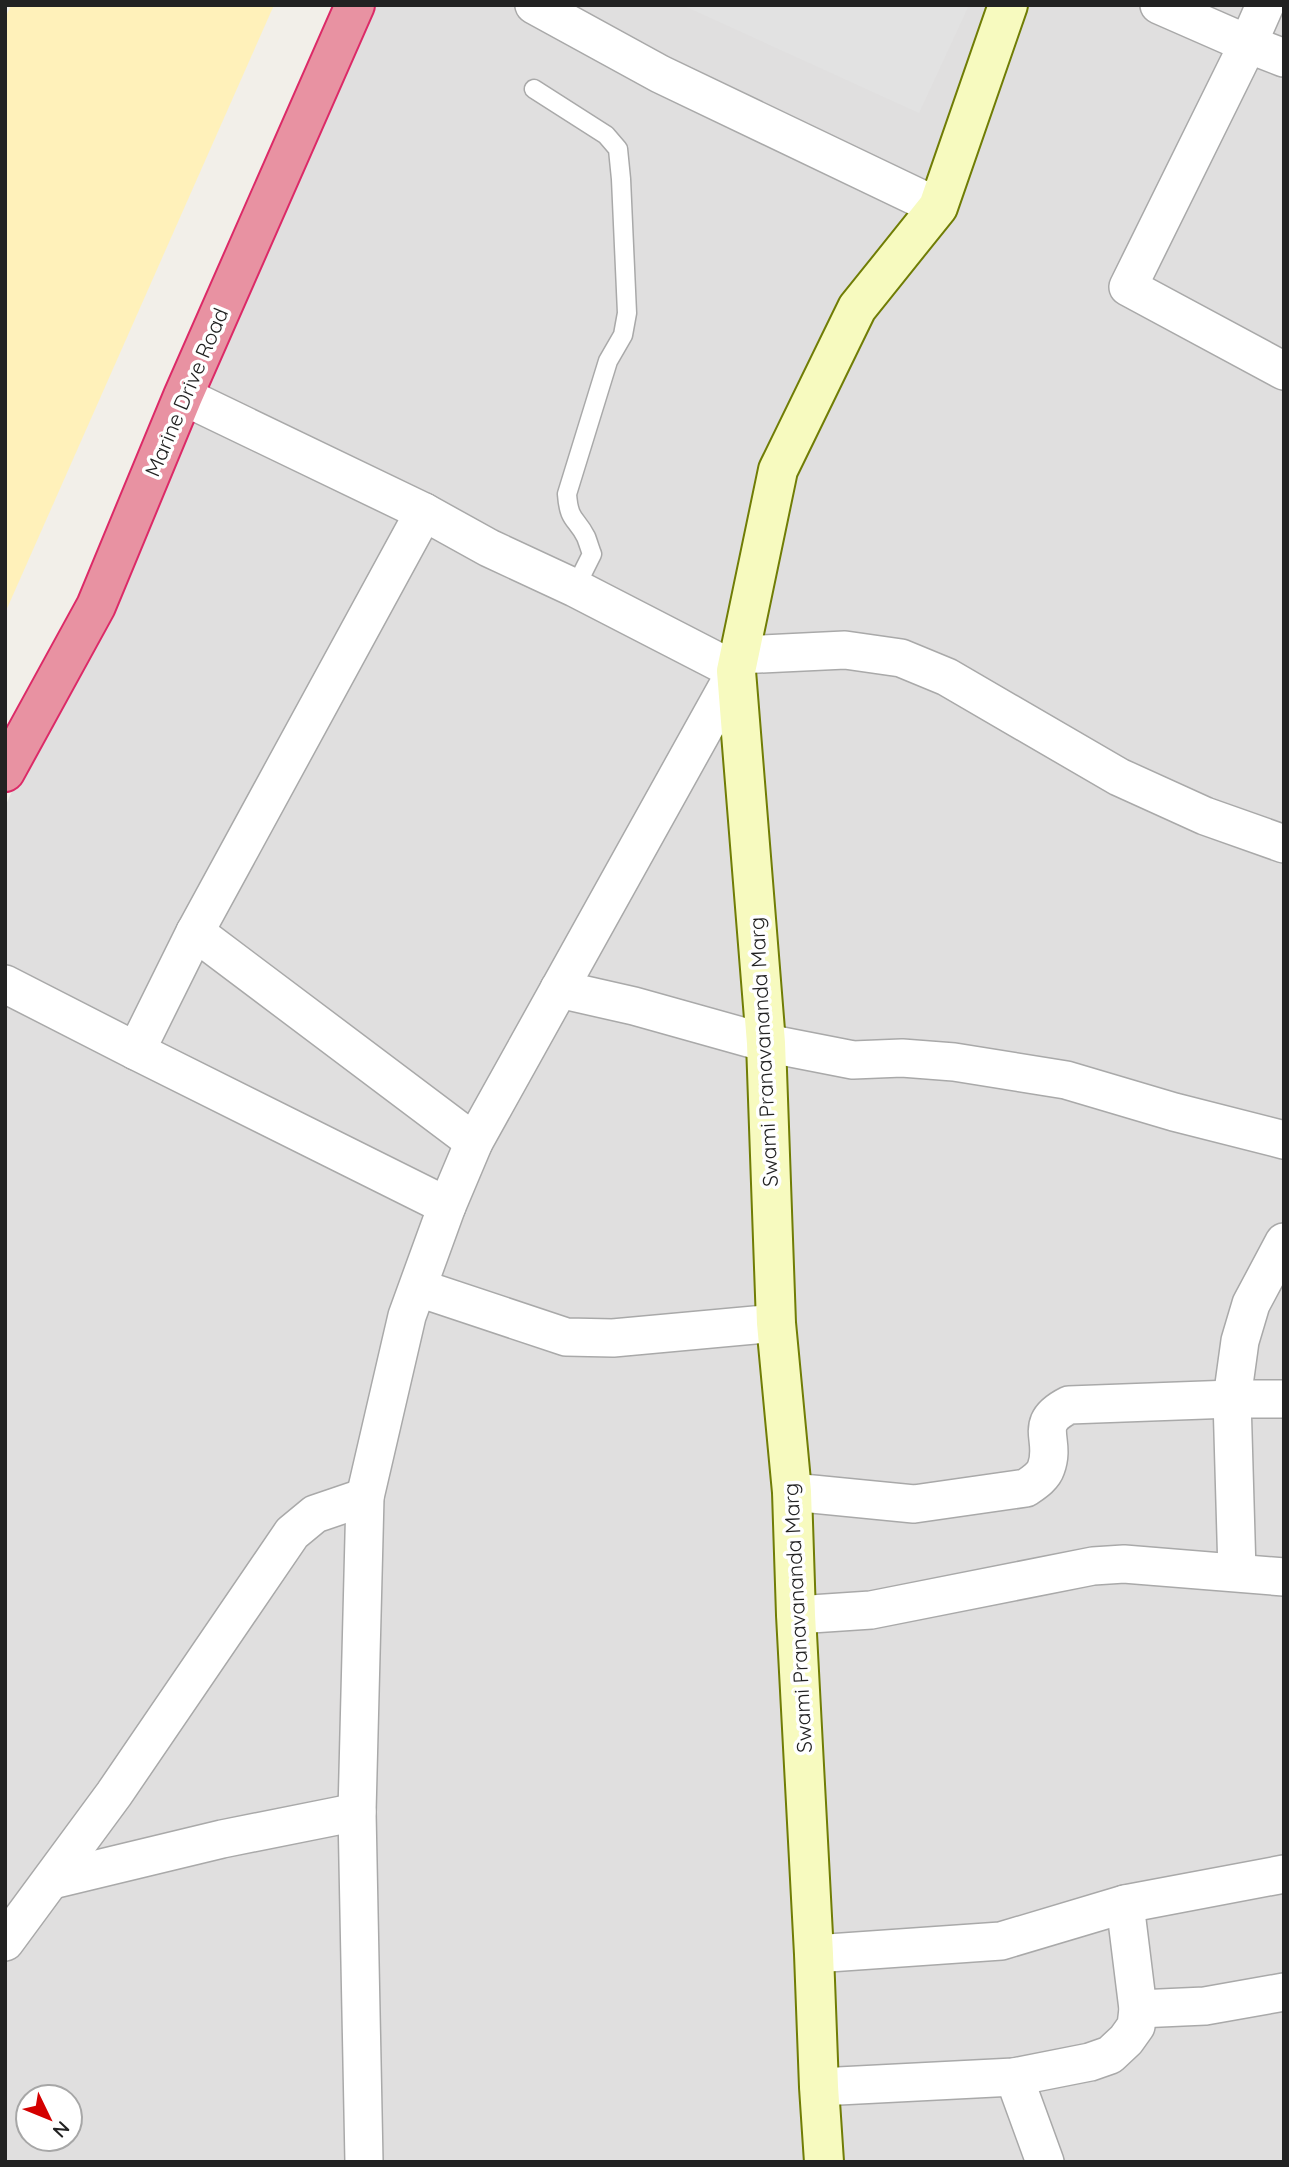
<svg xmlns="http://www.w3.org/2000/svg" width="1289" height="2167" font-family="Quicksand,sans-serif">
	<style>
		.residential { fill: #e0dfdf; fill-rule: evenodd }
		.sand { fill: #fff1ba }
		.parking { fill: #e2e2e2 }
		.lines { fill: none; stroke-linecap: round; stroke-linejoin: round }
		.lane-casing { stroke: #a9a9a9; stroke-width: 21 }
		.street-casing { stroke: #a9a9a9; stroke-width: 40 }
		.secondary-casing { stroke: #707d05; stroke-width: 42 }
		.highway-casing { stroke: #dc2a67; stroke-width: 42 }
		.lane { stroke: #fff; stroke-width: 18 }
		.street { stroke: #fff; stroke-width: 37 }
		.secondary { stroke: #f7fabf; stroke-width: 38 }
		.highway { stroke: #e892a2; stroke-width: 38 }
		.labels { text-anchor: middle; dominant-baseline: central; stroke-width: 7; stroke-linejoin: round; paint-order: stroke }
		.street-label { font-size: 21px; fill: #222; stroke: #fff }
	</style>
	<rect width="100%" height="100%" fill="#f2efe9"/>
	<path class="residential" d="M 360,5 L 1284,5 L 1284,2162 L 5,2162 L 5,807 ZM 28,2097 L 70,2097 L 70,2139 L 28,2139 Z"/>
	<path class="sand" d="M 11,5 L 274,5 L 5,613 L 5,19 Z"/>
	<path class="parking" d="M 682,5 L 969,5 L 919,113 Z"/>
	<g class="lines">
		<defs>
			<path id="lane" d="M 534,89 L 606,135 L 618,149 L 621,179 L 627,313 L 623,335 L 608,361 L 567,494 C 569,522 576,517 586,537 C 588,542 590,549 592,554 L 575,588"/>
			<g id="street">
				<path d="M 534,5 L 660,74 L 938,207"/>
				<path d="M 1159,5 L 1248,44 L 1265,5"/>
				<path d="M 1284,58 L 1248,44 L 1128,287 L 1284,371"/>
				<path d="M 183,396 L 424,512 L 489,548 L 575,588 L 736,671 L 474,1142 L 447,1206 L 407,1316 L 365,1497 L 357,1812 L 364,2162"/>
				<path d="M 739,655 L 845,650 L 901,658 L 947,677 L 1119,777 L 1205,816 L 1284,844"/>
				<path d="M 195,932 L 474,1142"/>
				<path d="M 5,984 L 136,1051 L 447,1206"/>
				<path d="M 559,989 L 634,1006 L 766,1043 L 853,1060 L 902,1058 L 954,1062 L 1066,1080 L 1174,1112 L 1284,1140"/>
				<path d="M 136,1051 L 195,932 L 424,512"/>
				<path d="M 419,1288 L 566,1337 L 613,1338 L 776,1323"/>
				<path d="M 792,1492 L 914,1504 L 1026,1488 C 1033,1483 1043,1477 1046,1468 C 1057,1439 1031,1424 1069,1405 L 1232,1399 L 1284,1399"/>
				<path d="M 1237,1572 L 1232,1399 L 1240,1341 L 1251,1304 L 1284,1242"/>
				<path d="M 796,1615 L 871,1610 L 1093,1566 L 1124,1564 L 1284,1577"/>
				<path d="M 52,1880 L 222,1839 L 357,1812"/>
				<path d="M 5,1942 L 114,1794 L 292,1533 L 315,1514 L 365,1497"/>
				<path d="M 814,1954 L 1001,1941 L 1125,1904 L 1284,1874"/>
				<path d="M 1138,2009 L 1205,2006 L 1284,1992"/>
				<path d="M 1014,2077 L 1045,2162"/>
				<path d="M 819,2087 L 1014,2077 L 1090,2062 L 1110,2055 L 1126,2040 L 1136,2026 L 1138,2009 L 1125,1904"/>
			</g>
			<path id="secondary" d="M 824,2162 L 819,2087 L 814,1954 L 796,1615 L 792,1492 L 776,1323 L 766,1043 L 736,671 L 778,470 L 857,308 L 938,207 L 1008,5"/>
			<path id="highway" d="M 5,772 L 96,606 L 183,396 L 355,5"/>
		</defs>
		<use href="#lane" class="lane-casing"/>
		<use href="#street" class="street-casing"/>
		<use href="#secondary" class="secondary-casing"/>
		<use href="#highway" class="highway-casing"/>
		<use href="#lane" class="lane"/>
		<use href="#street" class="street"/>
		<use href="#secondary" class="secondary"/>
		<use href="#highway" class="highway"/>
	</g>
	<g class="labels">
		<g class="street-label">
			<text transform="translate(186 392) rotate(-67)">Marine Drive Road</text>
			<text transform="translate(763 1052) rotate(-93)">Swami Pranavananda Marg</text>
			<text transform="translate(797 1618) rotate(-93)">Swami Pranavananda Marg</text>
		</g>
	</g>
	<rect width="1289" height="2167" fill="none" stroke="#222222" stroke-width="14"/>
	<g transform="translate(49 2118) rotate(133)"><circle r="33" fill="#ffffff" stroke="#a7a7a7" stroke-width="2"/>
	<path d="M0-5L12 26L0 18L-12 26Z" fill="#d40000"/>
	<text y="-10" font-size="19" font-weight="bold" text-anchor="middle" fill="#222222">N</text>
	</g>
</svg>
